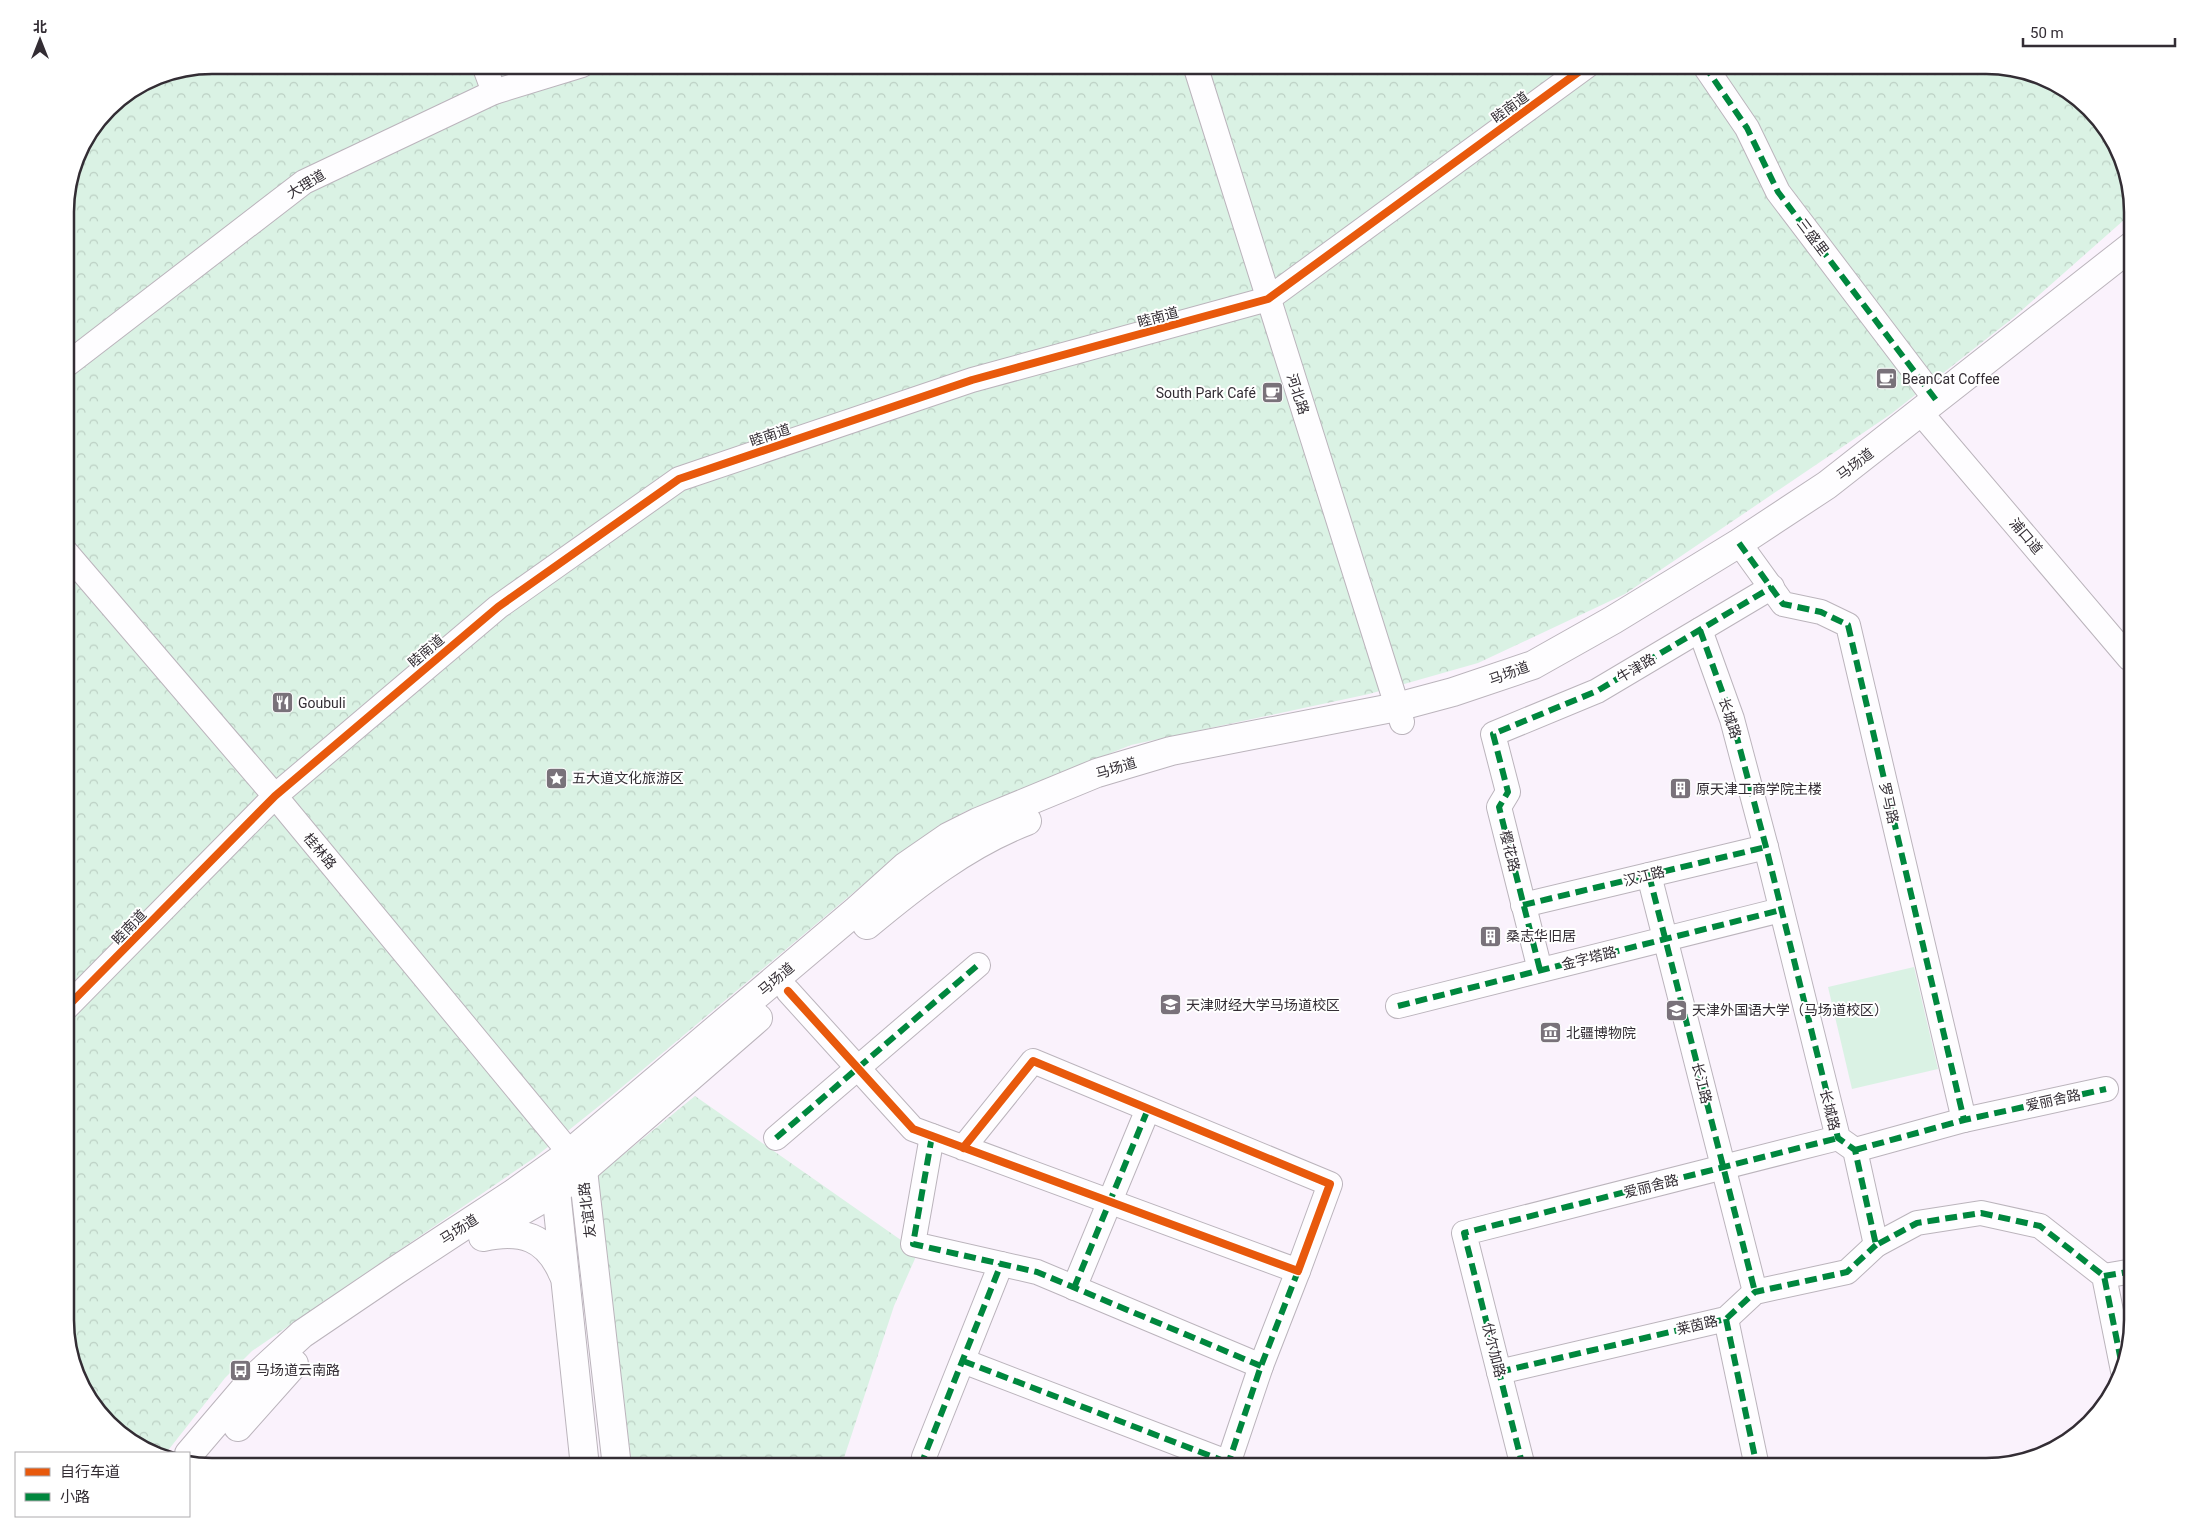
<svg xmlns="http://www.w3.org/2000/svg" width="2198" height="1532" font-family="Roboto,'Noto Sans SC',sans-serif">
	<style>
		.grass { fill: #daf2e4 }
		.park { fill: url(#park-crowns) }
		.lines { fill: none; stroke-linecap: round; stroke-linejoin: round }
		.minor-casing { stroke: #bbb4bc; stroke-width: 26 }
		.major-casing { stroke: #bbb4bc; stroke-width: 30 }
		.minor { stroke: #fefdff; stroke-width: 24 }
		.major { stroke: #fefdff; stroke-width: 28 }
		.quiet { stroke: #00873e; stroke-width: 6; stroke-dasharray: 12 6; stroke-linecap: butt }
		.cycleway-casing { stroke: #fff; stroke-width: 11 }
		.cycleway { stroke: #e8590c; stroke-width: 8 }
		.labels { text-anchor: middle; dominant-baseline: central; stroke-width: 4; stroke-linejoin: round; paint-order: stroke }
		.street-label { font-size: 14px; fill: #332d34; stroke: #fff }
		.poi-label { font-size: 14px; fill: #332d34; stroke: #fff; text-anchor: start }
		.rim { fill: none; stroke: #332d34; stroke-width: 2.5 }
	</style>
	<defs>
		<pattern id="park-crowns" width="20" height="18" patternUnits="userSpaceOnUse" patternTransform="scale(1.25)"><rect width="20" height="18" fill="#daf2e4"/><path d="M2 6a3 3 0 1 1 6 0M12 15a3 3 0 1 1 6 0" fill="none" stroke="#bcd0c4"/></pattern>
	</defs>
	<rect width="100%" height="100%" fill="#faf2fc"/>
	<path class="grass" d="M 1914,967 L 1938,1069 L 1852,1089 L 1828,987 Z"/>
	<g class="park">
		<path d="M 212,65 L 1986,65 L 2033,73 L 2068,90 L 2118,147 L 2133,212 L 2013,318 L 1891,414 L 1625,594 L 1478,663 L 1369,694 L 1131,745 L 964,812 L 903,851 L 609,1098 L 534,1158 L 252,1351 L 225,1378 L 166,1453 L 153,1453 L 130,1442 L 85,1393 L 65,1329 L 65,203 L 76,156 L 108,108 L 156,76 Z"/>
		<path d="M 695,1096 L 918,1252 L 894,1306 L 841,1467 L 632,1467 L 597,1176 Z"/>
	</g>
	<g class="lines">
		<defs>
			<g id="minor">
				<path d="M 484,65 L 494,92"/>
				<path d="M 1195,65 L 1402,722"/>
				<path d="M 1704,65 L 1747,128 L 1778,192 L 1936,400"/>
				<path d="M 65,366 L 304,182 L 494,92 L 582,65"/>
				<path d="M 1920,412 L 2129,658 L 2133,657"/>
				<path d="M 1739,543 L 1783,604 L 1821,612 L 1848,625 L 1964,1120"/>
				<path d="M 65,551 L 275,796 L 570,1153"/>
				<path d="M 1700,630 L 1732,719 L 1766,847 L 1838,1138 L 1855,1150 L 1876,1245 L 1917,1223 L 1981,1213 L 2040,1226 L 2104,1276 L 2123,1371"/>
				<path d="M 1649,875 L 1755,1292"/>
				<path d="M 1523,905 L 1766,847"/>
				<path d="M 1540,970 L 1499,807 L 1508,792 L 1493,734 L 1597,691 L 1772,587"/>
				<path d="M 788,991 L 913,1129 L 932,1136 L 1298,1271 L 1330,1184 L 1033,1061 L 963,1148"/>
				<path d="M 1398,1006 L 1781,910"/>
				<path d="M 65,1009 L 275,796 L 498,607 L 679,479 L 972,380 L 1268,299 L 1588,65"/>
				<path d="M 932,1136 L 913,1244 L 1037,1272 L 1261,1366"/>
				<path d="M 776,1138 L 978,965"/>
				<path d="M 1855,1150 L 1964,1120 L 2106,1089"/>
				<path d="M 2104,1276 L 2133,1271"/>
				<path d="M 1074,1288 L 1148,1109"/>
				<path d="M 1726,1319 L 1757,1467"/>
				<path d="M 963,1361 L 1229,1463"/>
				<path d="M 1499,1372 L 1726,1319 L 1755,1292 L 1847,1272 L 1876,1245"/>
				<path d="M 926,1467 L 924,1457 L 1001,1264"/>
				<path d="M 1227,1467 L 1261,1366 L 1298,1271"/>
				<path d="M 1523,1467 L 1464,1233 L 1838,1138"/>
			</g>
			<g id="major">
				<path d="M 867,925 C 915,885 967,844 1027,821"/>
				<path d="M 574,1158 L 583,1170 L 617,1467"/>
				<path d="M 562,1176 L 556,1191 L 585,1467"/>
				<path d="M 492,1228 L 556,1191 L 583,1170 L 758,1018"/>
				<path d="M 483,1237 C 521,1229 547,1236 563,1274"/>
				<path d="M 238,1427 L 294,1364"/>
				<path d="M 189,1454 L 253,1379 L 302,1334 L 395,1271 L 514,1193 L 570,1153 L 857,910 L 906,866 L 948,837 L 978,822 L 1097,773 L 1171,751 L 1397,707 L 1453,692 L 1533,665 L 1613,620 L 1739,543 L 1827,485 L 2133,245"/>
			</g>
		</defs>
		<use href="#minor" class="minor-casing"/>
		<use href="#major" class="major-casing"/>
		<use href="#minor" class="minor"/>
		<use href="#major" class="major"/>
		<g class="quiet">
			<path d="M 1704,65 L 1747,128 L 1778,192 L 1936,400"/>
			<path d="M 1739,543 L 1783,604 L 1821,612 L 1848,625 L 1964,1120"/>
			<path d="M 1700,630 L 1732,719 L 1766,847 L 1838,1138 L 1855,1150 L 1876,1245 L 1917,1223 L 1981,1213 L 2040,1226 L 2104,1276 L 2123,1371"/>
			<path d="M 1649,875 L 1755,1292"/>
			<path d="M 1523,905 L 1766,847"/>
			<path d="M 1540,970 L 1499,807 L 1508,792 L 1493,734 L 1597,691 L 1772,587"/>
			<path d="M 1398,1006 L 1781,910"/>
			<path d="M 932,1136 L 913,1244 L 1037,1272 L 1261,1366"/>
			<path d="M 776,1138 L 978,965"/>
			<path d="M 1855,1150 L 1964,1120 L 2106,1089"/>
			<path d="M 2104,1276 L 2133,1271"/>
			<path d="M 1074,1288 L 1148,1109"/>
			<path d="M 1726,1319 L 1757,1467"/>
			<path d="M 963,1361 L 1229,1463"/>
			<path d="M 1499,1372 L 1726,1319 L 1755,1292 L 1847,1272 L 1876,1245"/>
			<path d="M 926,1467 L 924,1457 L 1001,1264"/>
			<path d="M 1227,1467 L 1261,1366 L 1298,1271"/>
			<path d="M 1523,1467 L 1464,1233 L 1838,1138"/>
		</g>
		<defs>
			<g id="cycleway">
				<path d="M 788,991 L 913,1129 L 932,1136 L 1298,1271 L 1330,1184 L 1033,1061 L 963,1148"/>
				<path d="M 65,1009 L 275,796 L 498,607 L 679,479 L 972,380 L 1268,299 L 1588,65"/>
			</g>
		</defs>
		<use href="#cycleway" class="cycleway-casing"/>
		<use href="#cycleway" class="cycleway"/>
	</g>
	<defs>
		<symbol id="cafe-square" viewBox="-11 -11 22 22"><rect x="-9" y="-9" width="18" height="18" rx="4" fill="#79727a" stroke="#fff"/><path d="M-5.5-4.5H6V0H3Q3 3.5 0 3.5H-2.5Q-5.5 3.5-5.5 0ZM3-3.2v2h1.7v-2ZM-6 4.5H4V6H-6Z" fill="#fff"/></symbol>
		<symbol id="restaurant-square" viewBox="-11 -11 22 22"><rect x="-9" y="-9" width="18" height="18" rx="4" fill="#79727a" stroke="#fff"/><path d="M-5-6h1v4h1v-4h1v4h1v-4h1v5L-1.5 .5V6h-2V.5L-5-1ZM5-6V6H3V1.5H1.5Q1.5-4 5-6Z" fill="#fff"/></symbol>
		<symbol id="sight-square" viewBox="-11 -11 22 22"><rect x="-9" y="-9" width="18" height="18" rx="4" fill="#79727a" stroke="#fff"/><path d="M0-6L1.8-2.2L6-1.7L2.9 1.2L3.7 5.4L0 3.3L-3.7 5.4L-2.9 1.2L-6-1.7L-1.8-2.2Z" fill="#fff"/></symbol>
		<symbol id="building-square" viewBox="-11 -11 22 22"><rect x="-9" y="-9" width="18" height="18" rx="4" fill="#79727a" stroke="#fff"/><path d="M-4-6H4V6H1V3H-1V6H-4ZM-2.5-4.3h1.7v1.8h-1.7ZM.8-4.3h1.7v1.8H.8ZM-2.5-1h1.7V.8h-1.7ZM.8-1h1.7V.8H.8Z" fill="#fff"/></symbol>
		<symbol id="university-square" viewBox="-11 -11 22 22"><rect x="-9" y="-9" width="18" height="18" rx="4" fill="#79727a" stroke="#fff"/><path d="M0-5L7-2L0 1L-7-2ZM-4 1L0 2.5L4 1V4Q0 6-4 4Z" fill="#fff"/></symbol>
		<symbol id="museum-square" viewBox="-11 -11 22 22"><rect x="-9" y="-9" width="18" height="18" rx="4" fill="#79727a" stroke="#fff"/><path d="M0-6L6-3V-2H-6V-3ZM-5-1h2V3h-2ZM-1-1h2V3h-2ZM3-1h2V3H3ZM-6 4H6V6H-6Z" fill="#fff"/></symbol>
		<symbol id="bus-square" viewBox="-11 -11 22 22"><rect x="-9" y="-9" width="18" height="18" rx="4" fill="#79727a" stroke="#fff"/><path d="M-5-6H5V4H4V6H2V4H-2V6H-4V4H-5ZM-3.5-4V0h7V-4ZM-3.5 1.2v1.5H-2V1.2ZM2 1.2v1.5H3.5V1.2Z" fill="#fff"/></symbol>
	</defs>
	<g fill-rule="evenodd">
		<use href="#cafe-square" x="1874" y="366" width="25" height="25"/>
		<use href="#cafe-square" x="1260" y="380" width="25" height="25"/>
		<use href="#restaurant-square" x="270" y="690" width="25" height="25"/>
		<use href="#sight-square" x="544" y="766" width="25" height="25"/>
		<use href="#building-square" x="1668" y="776" width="25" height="25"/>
		<use href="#building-square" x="1478" y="924" width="25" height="25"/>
		<use href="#university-square" x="1158" y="992" width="25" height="25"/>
		<use href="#university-square" x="1664" y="998" width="25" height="25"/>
		<use href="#museum-square" x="1538" y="1020" width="25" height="25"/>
		<use href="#bus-square" x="228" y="1358" width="25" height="25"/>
	</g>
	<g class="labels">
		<g class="street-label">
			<text transform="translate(1510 107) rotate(-36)">睦南道</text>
			<text transform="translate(306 184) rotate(-31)">大理道</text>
			<text transform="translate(1813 237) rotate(53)">三盛里</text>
			<text transform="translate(1158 317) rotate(-15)">睦南道</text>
			<text transform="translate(1298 394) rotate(72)">河北路</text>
			<text transform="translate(770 435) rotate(-19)">睦南道</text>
			<text transform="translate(1855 464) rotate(-37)">马场道</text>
			<text transform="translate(2026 536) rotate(50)">浦口道</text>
			<text transform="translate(426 651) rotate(-40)">睦南道</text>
			<text transform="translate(1636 668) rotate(-31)">牛津路</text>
			<text transform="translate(1509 673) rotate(-20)">马场道</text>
			<text transform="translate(1730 718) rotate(72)">长城路</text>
			<text transform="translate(1116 768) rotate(-17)">马场道</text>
			<text transform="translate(1889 803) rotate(77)">罗马路</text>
			<text transform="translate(320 851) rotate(50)">桂林路</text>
			<text transform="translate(1510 851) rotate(76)">樱花路</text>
			<text transform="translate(1644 876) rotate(-14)">汉江路</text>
			<text transform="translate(129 927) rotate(-46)">睦南道</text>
			<text transform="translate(1589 958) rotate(-14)">金字塔路</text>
			<text transform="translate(776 979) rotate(-40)">马场道</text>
			<text transform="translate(1702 1083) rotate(76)">长江路</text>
			<text transform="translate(2053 1100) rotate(-12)">爱丽舍路</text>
			<text transform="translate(1830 1110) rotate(76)">长城路</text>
			<text transform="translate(1651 1186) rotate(-14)">爱丽舍路</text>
			<text transform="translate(587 1210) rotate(-97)">友谊北路</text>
			<text transform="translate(459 1229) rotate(-33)">马场道</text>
			<text transform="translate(1697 1325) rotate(-13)">莱茵路</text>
			<text transform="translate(1494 1350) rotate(76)">伏尔加路</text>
		</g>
		<g class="poi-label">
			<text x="1902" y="379">BeanCat Coffee</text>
			<text x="1256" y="393" text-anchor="end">South Park Café</text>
			<text x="298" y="703">Goubuli</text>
			<text x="572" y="778">五大道文化旅游区</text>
			<text x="1696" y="789">原天津工商学院主楼</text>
			<text x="1506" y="936">桑志华旧居</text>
			<text x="1186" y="1005">天津财经大学马场道校区</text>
			<text x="1692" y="1010">天津外国语大学（马场道校区）</text>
			<text x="1566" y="1033">北疆博物院</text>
			<text x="256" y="1370">马场道云南路</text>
		</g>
	</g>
	<path d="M0 0H2198V1532H0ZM212 74H1986A138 138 0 0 1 2124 212V1320A138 138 0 0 1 1986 1458H212A138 138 0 0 1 74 1320V212A138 138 0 0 1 212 74Z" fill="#fff" fill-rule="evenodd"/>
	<path class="rim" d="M212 74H1986A138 138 0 0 1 2124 212V1320A138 138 0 0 1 1986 1458H212A138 138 0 0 1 74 1320V212A138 138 0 0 1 212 74Z"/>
	<rect x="15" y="1452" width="175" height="65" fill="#ffffff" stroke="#adabae"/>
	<rect x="25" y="1468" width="25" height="8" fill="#e8590c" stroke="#adabae"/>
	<text x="60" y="1477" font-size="15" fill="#332d34">自行车道</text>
	<rect x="25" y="1493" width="25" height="8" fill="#00873e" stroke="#adabae"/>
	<text x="60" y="1502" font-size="15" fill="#332d34">小路</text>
	<g transform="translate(40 40)" stroke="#ffffff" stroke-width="4" paint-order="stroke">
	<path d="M0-4L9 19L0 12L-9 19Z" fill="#332d34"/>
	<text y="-8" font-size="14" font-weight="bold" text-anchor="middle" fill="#332d34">北</text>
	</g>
	<path d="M2023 38v8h152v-8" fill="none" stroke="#332d34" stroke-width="2.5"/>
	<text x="2030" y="38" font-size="15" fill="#332d34" stroke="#ffffff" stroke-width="4" paint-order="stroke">50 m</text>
</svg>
